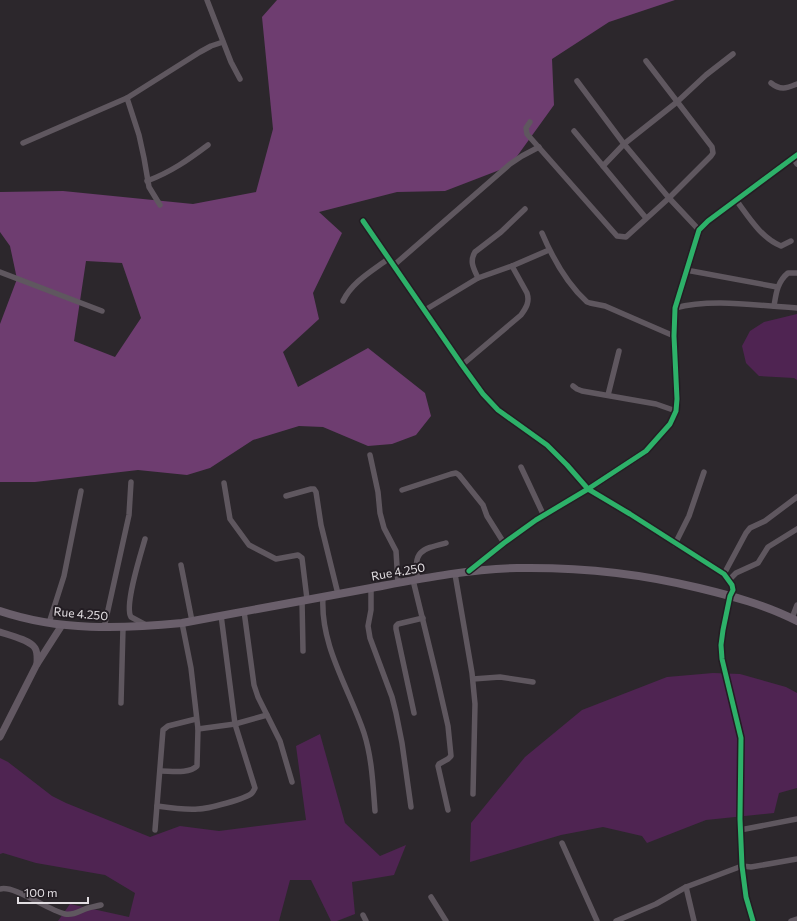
<svg xmlns="http://www.w3.org/2000/svg" width="797" height="921" font-family="Commissioner,sans-serif">
	<style>
		.green { fill: #4f2452 }
		.forest { fill: #6e3d70; fill-rule: evenodd }
		.lines { fill: none; stroke-linecap: round; stroke-linejoin: round }
		.street { stroke: #5f575f; stroke-width: 5.5 }
		.secondary { stroke: #625862; stroke-width: 7 }
		.primary { stroke: #6a5f6b; stroke-width: 8 }
		.cycleway-casing { stroke: #231d23; stroke-width: 8 }
		.cycleway { stroke: #2db169; stroke-width: 5 }
		.labels { text-anchor: middle; dominant-baseline: central; stroke-width: 4; stroke-linejoin: round; paint-order: stroke }
		.street-label { font-size: 12px; fill: #e2dee2; stroke: #231d23 }
	</style>
	<rect width="100%" height="100%" fill="#2c272c"/>
	<g class="green">
		<path d="M 797,314 L 797,380 L 794,378 L 759,376 L 746,363 L 742,346 L 750,331 L 764,322 Z"/>
		<path d="M 713,673 L 740,674 L 786,687 L 797,693 L 797,788 L 779,793 L 774,813 L 706,820 L 647,843 L 642,836 L 603,827 L 561,835 L 470,862 L 471,823 L 525,757 L 582,710 L 667,677 Z"/>
		<path d="M 320,734 L 345,823 L 380,856 L 406,845 L 394,875 L 352,882 L 355,914 L 337,921 L 331,921 L 311,880 L 290,880 L 279,921 L 58,921 L 70,904 L 129,917 L 135,893 L 105,875 L 36,863 L 3,853 L 0,854 L 0,758 L 8,762 L 52,796 L 66,803 L 150,837 L 180,826 L 219,831 L 306,820 L 296,746 Z"/>
	</g>
	<path class="forest" d="M 277,0 L 675,0 L 609,22 L 552,59 L 554,105 L 510,166 L 445,191 L 397,192 L 319,212 L 342,233 L 313,293 L 319,319 L 283,352 L 298,387 L 368,348 L 425,393 L 431,416 L 416,435 L 392,444 L 368,446 L 323,427 L 299,426 L 253,440 L 210,468 L 187,475 L 138,470 L 35,482 L 0,482 L 0,324 L 17,279 L 10,246 L 0,232 L 0,192 L 63,191 L 193,204 L 256,192 L 273,129 L 262,17 ZM 86,261 L 122,263 L 141,318 L 115,357 L 74,341 Z"/>
	<g class="lines">
		<g class="street">
			<path d="M 207,0 L 231,62 L 240,79"/>
			<path d="M 577,81 L 624,144 L 669,198 L 699,230"/>
			<path d="M 771,83 C 781,91 787,88 797,84"/>
			<path d="M 127,98 L 139,135 L 144,158 L 149,187 L 160,205"/>
			<path d="M 530,122 L 526,128 L 527,134 L 617,236 L 626,237 L 669,198 L 711,156 L 713,153 L 712,147 L 646,61"/>
			<path d="M 574,131 L 646,218"/>
			<path d="M 23,143 L 127,98 L 200,52 L 211,46 L 223,42"/>
			<path d="M 793,158 L 797,164"/>
			<path d="M 603,166 L 624,144 L 677,102 L 706,75 L 733,54"/>
			<path d="M 147,181 C 171,172 188,160 208,145"/>
			<path d="M 736,200 C 748,216 761,238 781,246 L 791,241"/>
			<path d="M 363,221 L 462,365 L 483,394 L 498,410 L 547,445 L 567,465 L 588,489 L 630,514 L 724,574 L 732,585 L 733,590 L 730,596 L 723,630 L 721,645 L 722,659 L 741,738 L 740,819 L 742,866 L 746,897 L 753,921"/>
			<path d="M 542,233 C 553,259 566,283 587,302 L 590,303 L 605,306 L 674,336"/>
			<path d="M 393,266 L 510,164 L 522,156 L 539,147"/>
			<path d="M 686,270 L 777,287"/>
			<path d="M 0,272 L 102,311"/>
			<path d="M 478,278 C 474,269 469,262 475,252 L 501,232 L 525,209"/>
			<path d="M 343,301 C 352,282 372,271 388,259"/>
			<path d="M 774,306 C 776,294 777,282 788,273 L 797,273"/>
			<path d="M 675,308 C 713,298 758,306 797,308"/>
			<path d="M 425,310 L 478,278 L 512,266 L 549,250"/>
			<path d="M 462,365 L 521,315 C 526,308 530,302 527,293 L 512,266"/>
			<path d="M 573,386 L 577,389 L 582,391 L 656,404 L 676,411"/>
			<path d="M 608,395 L 619,351"/>
			<path d="M 370,455 L 378,492 L 380,513 L 384,528 L 396,551 L 398,583"/>
			<path d="M 521,467 L 544,516"/>
			<path d="M 224,483 L 230,519 L 249,545 L 276,559 L 298,555 L 302,558 L 307,599"/>
			<path d="M 402,490 L 451,474 L 456,473 L 459,475 L 483,505 L 487,516 L 504,543"/>
			<path d="M 286,496 L 311,489 L 314,489 L 316,492 L 321,525 L 338,594"/>
			<path d="M 145,539 C 141,553 124,606 131,617 L 146,625"/>
			<path d="M 675,544 L 689,516 L 704,472"/>
			<path d="M 181,565 L 192,621"/>
			<path d="M 455,574 L 472,673 L 475,704 L 473,794"/>
			<path d="M 724,574 L 746,533 L 750,528 L 765,521 L 797,497"/>
			<path d="M 418,579 C 412,551 422,549 446,543"/>
			<path d="M 413,580 L 437,678 L 448,726 L 451,756 L 448,759 L 439,764 L 438,766 L 448,810"/>
			<path d="M 729,580 L 736,573 L 758,563 L 768,547 L 797,529"/>
			<path d="M 371,588 L 371,610 L 368,626 L 370,638 L 392,697 L 396,713 L 402,743 L 411,807"/>
			<path d="M 323,597 C 320,646 349,688 364,733 C 372,758 373,785 375,811"/>
			<path d="M 302,600 L 303,651"/>
			<path d="M 244,611 L 254,685 L 258,697 L 280,741 L 292,782"/>
			<path d="M 792,618 L 797,605"/>
			<path d="M 49,623 L 64,576 L 81,491"/>
			<path d="M 104,628 L 129,515 L 131,482"/>
			<path d="M 473,679 L 500,677 L 533,682"/>
			<path d="M 121,703 L 123,628"/>
			<path d="M 414,713 L 396,629 L 396,626 L 398,624 L 423,618"/>
			<path d="M 198,729 L 235,724 L 267,715"/>
			<path d="M 161,771 C 171,771 189,774 197,766 L 198,729 L 191,668 L 182,623"/>
			<path d="M 157,806 C 171,808 184,810 198,809 C 207,809 246,799 252,793 C 253,792 254,790 255,788 L 235,724 L 221,615"/>
			<path d="M 155,830 L 163,730 L 168,726 L 196,719"/>
			<path d="M 740,830 L 797,819"/>
			<path d="M 562,843 L 597,921"/>
			<path d="M 686,887 L 694,921"/>
			<path d="M 0,889 C 15,885 47,910 65,914 C 75,916 80,910 88,908 C 92,907 97,906 101,905"/>
			<path d="M 431,897 L 446,921"/>
			<path d="M 363,915 L 366,921"/>
			<path d="M 616,921 L 656,904 L 686,887 L 742,866 L 751,867 L 797,859"/>
			<path d="M 791,921 L 797,919"/>
		</g>
		<g class="secondary">
			<path d="M 469,571 L 504,543 L 536,520 L 588,489 L 646,451 L 670,424 L 676,411 L 677,399 L 674,336 L 675,308 L 699,230 L 708,221 L 797,155"/>
			<path d="M 0,632 C 9,635 30,640 35,648 C 38,653 37,659 37,664 L 0,737"/>
			<path d="M 37,664 L 62,625"/>
		</g>
		<path class="primary" d="M 0,611 C 59,631 121,629 182,623 C 245,611 308,600 371,588 C 419,579 468,569 517,568 C 579,567 639,573 699,588 C 732,596 766,605 797,621"/>
		<defs>
			<g id="cycleway">
				<path d="M 363,221 L 462,365 L 483,394 L 498,410 L 547,445 L 567,465 L 588,489 L 630,514 L 724,574 L 732,585 L 733,590 L 730,596 L 723,630 L 721,645 L 722,659 L 741,738 L 740,819 L 742,866 L 746,897 L 753,921"/>
				<path d="M 469,571 L 504,543 L 536,520 L 588,489 L 646,451 L 670,424 L 676,411 L 677,399 L 674,336 L 675,308 L 699,230 L 708,221 L 797,155"/>
			</g>
		</defs>
		<use href="#cycleway" class="cycleway-casing"/>
		<use href="#cycleway" class="cycleway"/>
	</g>
	<g class="labels">
		<g class="street-label">
			<text transform="translate(398 571) rotate(-10)">Rue 4.250</text>
			<text transform="translate(81 613) rotate(5)">Rue 4.250</text>
		</g>
	</g>
	<path d="M18 897v6h70v-6" fill="none" stroke="#e2dee2" stroke-width="2"/>
	<text x="24" y="897" font-size="12" fill="#e2dee2" stroke="#231d23" stroke-width="3" paint-order="stroke">100 m</text>
</svg>
